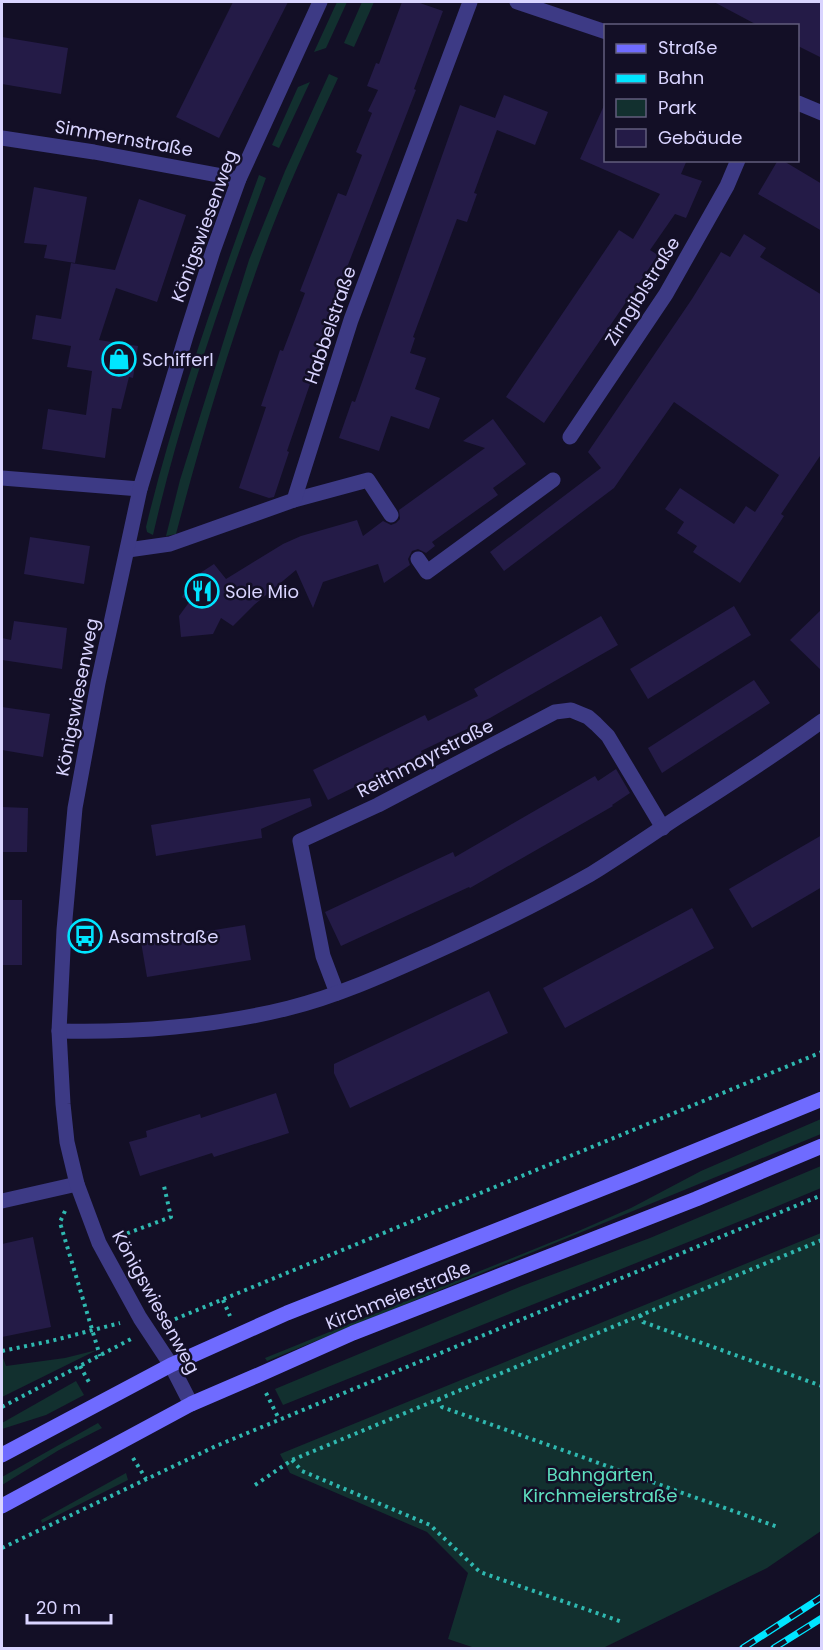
<svg xmlns="http://www.w3.org/2000/svg" width="823" height="1650" font-family="Poppins,sans-serif">
	<style>
		.green { fill: #12302f }
		.building { fill: #241b47 }
		.lines { fill: none; stroke-linecap: round; stroke-linejoin: round }
		.path { stroke: #2fb8b0; stroke-width: 4; stroke-dasharray: 3 4.5; stroke-linecap: butt }
		.service { stroke: #3d3a85; stroke-width: 15 }
		.minor { stroke: #3d3a85; stroke-width: 15 }
		.secondary { stroke: #6f6bff; stroke-width: 15 }
		.rail-casing { stroke: #00e5ff; stroke-width: 7 }
		.rail { stroke: #130f26; stroke-width: 4.5; stroke-dasharray: 14; stroke-linecap: butt }
		.labels { text-anchor: middle; dominant-baseline: central; stroke-width: 5; stroke-linejoin: round; paint-order: stroke }
		.street-label { font-size: 18px; fill: #d9d4ff; stroke: #130f26 }
		.poi-label { font-size: 18px; fill: #d9d4ff; stroke: #130f26; text-anchor: start }
		.park-label { font-size: 18px; fill: #5fe0c0; stroke: #130f26 }
	</style>
	<rect width="100%" height="100%" fill="#130f26"/>
	<g class="green">
		<path d="M 337,2 L 347,2 L 326,48 L 314,52 Z"/>
		<path d="M 362,2 L 374,2 L 354,47 L 344,43 Z"/>
		<path d="M 329,74 L 338,78 C 310,139 281,200 259,263 C 227,352 200,443 176,534 L 166,536 L 180,480 L 249,260 L 285,171 Z"/>
		<path d="M 310,82 L 279,148 L 272,145 L 298,87 Z"/>
		<path d="M 259,175 L 266,178 C 223,295 181,413 153,535 L 147,532 L 146,527 C 175,407 217,291 259,175 Z"/>
		<path d="M 821,1119 L 821,1134 L 267,1361 L 265,1358 L 574,1233 L 631,1208 L 701,1171 Z"/>
		<path d="M 821,1166 L 821,1188 L 773,1208 L 283,1405 L 275,1389 L 522,1286 L 650,1238 Z"/>
		<path d="M 821,1233 L 821,1531 L 767,1568 L 603,1648 L 475,1648 L 448,1639 L 468,1573 L 427,1532 L 290,1473 L 280,1454 Z"/>
		<path d="M 97,1350 L 2,1397 L 2,1355 L 6,1366 L 65,1358 Z"/>
		<path d="M 76,1381 L 84,1395 L 46,1415 L 2,1429 L 2,1423 Z"/>
		<path d="M 98,1423 L 102,1428 L 59,1450 L 2,1485 L 2,1477 Z"/>
		<path d="M 126,1473 L 128,1480 L 42,1523 L 41,1520 Z"/>
	</g>
	<g class="building">
		<path d="M 233,2 L 288,2 L 219,138 L 176,117 Z"/>
		<path d="M 402,2 L 417,2 L 443,11 L 414,89 L 416,90 L 346,270 L 347,271 L 317,350 L 321,352 L 287,451 L 289,452 L 274,497 L 269,498 L 239,488 L 266,407 L 261,406 L 280,350 L 283,351 L 305,293 L 300,291 L 338,193 L 346,196 L 362,155 L 356,152 L 372,113 L 368,111 L 378,90 L 367,86 L 376,63 L 379,64 Z"/>
		<path d="M 714,2 L 822,2 L 822,58 L 798,46 L 798,26 L 759,26 Z"/>
		<path d="M 2,37 L 68,48 L 61,94 L 2,84 Z"/>
		<path d="M 504,95 L 548,112 L 535,145 L 497,130 L 474,193 L 477,194 L 467,222 L 457,219 L 413,337 L 415,338 L 410,353 L 426,358 L 415,389 L 440,398 L 429,429 L 391,416 L 379,451 L 339,438 L 352,401 L 355,402 L 460,105 L 495,118 Z"/>
		<path d="M 606,101 L 606,160 L 687,160 L 681,174 L 702,181 L 686,218 L 675,214 L 650,250 L 658,255 L 544,423 L 506,397 L 619,230 L 633,239 L 660,194 L 580,159 Z"/>
		<path d="M 778,160 L 782,160 L 822,184 L 822,231 L 758,194 Z"/>
		<path d="M 34,187 L 87,197 L 75,263 L 44,258 L 47,245 L 24,243 Z"/>
		<path d="M 139,199 L 186,215 L 157,302 L 116,288 L 99,340 L 138,346 L 133,378 L 129,377 L 121,409 L 112,408 L 105,458 L 42,449 L 48,409 L 86,415 L 92,371 L 67,367 L 71,346 L 32,339 L 36,315 L 61,319 L 71,263 L 115,270 Z"/>
		<path d="M 744,234 L 766,248 L 760,257 L 822,295 L 822,453 L 781,514 L 784,516 L 740,583 L 693,552 L 697,546 L 677,533 L 684,522 L 665,509 L 680,488 L 734,524 L 746,506 L 755,512 L 779,475 L 674,402 L 614,488 L 504,571 L 490,552 L 601,468 L 588,452 L 692,299 L 721,252 L 730,257 Z"/>
		<path d="M 493,419 L 526,464 L 493,488 L 498,495 L 432,542 L 435,546 L 426,553 L 418,549 L 412,551 L 408,559 L 410,565 L 384,583 L 378,564 L 323,582 L 313,608 L 296,570 L 254,605 L 233,626 L 221,618 L 213,634 L 181,637 L 179,616 L 190,601 L 182,597 L 194,577 L 214,564 L 226,579 L 283,544 L 301,536 L 357,520 L 363,536 L 383,521 L 391,525 L 396,523 L 400,519 L 399,510 L 485,448 L 463,441 Z"/>
		<path d="M 30,537 L 90,546 L 84,584 L 24,574 Z"/>
		<path d="M 734,606 L 751,635 L 648,699 L 630,669 Z"/>
		<path d="M 822,609 L 822,671 L 790,640 Z"/>
		<path d="M 601,616 L 618,645 L 490,718 L 421,751 L 422,754 L 328,800 L 313,770 L 425,715 L 428,721 L 478,696 L 474,689 Z"/>
		<path d="M 14,621 L 67,628 L 62,669 L 2,660 L 2,638 L 11,640 Z"/>
		<path d="M 754,680 L 770,703 L 662,773 L 648,748 Z"/>
		<path d="M 2,707 L 50,714 L 43,757 L 2,750 Z"/>
		<path d="M 616,769 L 630,793 L 612,805 L 613,806 L 470,888 L 469,887 L 341,946 L 325,912 L 453,852 L 455,857 L 595,776 L 598,781 Z"/>
		<path d="M 310,798 L 312,806 L 261,829 L 262,838 L 156,856 L 151,825 Z"/>
		<path d="M 2,807 L 28,808 L 27,852 L 2,852 Z"/>
		<path d="M 822,835 L 822,887 L 752,928 L 729,889 Z"/>
		<rect x="2" y="900" width="20" height="65"/>
		<path d="M 692,908 L 714,948 L 565,1028 L 543,988 Z"/>
		<path d="M 245,925 L 251,960 L 147,977 L 141,942 Z"/>
		<path d="M 489,991 L 508,1033 L 350,1108 L 334,1073 L 334,1064 Z"/>
		<path d="M 276,1093 L 289,1133 L 214,1157 L 212,1153 L 140,1176 L 129,1142 L 147,1137 L 146,1131 L 200,1114 L 201,1118 Z"/>
		<path d="M 33,1237 L 51,1327 L 2,1337 L 2,1244 Z"/>
	</g>
	<g class="lines">
		<g class="path">
			<path d="M 85,936 L 94,936"/>
			<path d="M 65,1211 L 60,1222 L 61,1226 L 100,1356"/>
			<path d="M 120,1236 L 171,1217 L 164,1186"/>
			<path d="M 223,1300 L 230,1316"/>
			<path d="M 640,1315 L 643,1322 L 822,1386"/>
			<path d="M 168,1322 L 822,1052"/>
			<path d="M 2,1351 L 51,1341 L 120,1323"/>
			<path d="M 80,1366 L 90,1384"/>
			<path d="M 266,1393 L 279,1419"/>
			<path d="M 438,1399 L 442,1407 L 778,1527"/>
			<path d="M 2,1407 L 131,1339"/>
			<path d="M 133,1458 L 146,1479"/>
			<path d="M 292,1460 L 302,1471 L 430,1525 L 480,1572 L 622,1622"/>
			<path d="M 255,1485 L 292,1460 L 822,1240"/>
			<path d="M 2,1548 L 216,1446 L 822,1195"/>
		</g>
		<g class="service">
			<path d="M 294,500 L 368,480 L 391,515"/>
			<path d="M 418,559 L 427,572 L 553,480"/>
		</g>
		<g class="minor">
			<path d="M 517,2 L 606,32"/>
			<path d="M 798,103 L 822,113"/>
			<path d="M 2,138 L 94,152 L 239,179"/>
			<path d="M 570,437 L 666,294 L 727,186 L 738,160"/>
			<path d="M 2,478 L 140,489"/>
			<path d="M 128,550 L 170,544 L 294,500 L 351,320 L 470,2"/>
			<path d="M 337,993 L 323,956 L 300,841 L 378,805 L 555,712 L 571,710 L 588,717 L 596,724 L 608,736 L 663,828"/>
			<path d="M 59,1031 C 133,1033 217,1026 289,1008 C 338,996 386,974 433,953 C 486,929 540,903 591,874 C 620,856 649,836 678,817 C 727,786 775,755 822,721"/>
			<path d="M 2,1201 L 77,1184"/>
			<path d="M 191,1404 L 171,1365 L 140,1318 L 99,1243 L 77,1184 L 67,1142 L 63,1104 L 59,1031 L 64,930 L 75,808 L 98,683 L 140,489 L 186,336 L 213,251 L 239,179 L 320,2"/>
		</g>
		<g class="secondary">
			<path d="M 2,1455 L 171,1365 L 287,1313 L 634,1176 L 822,1099"/>
			<path d="M 2,1506 L 191,1404 L 256,1376 L 353,1333 L 696,1199 L 822,1146"/>
		</g>
		<defs>
			<g id="rail">
				<path d="M 743,1648 L 822,1597"/>
				<path d="M 774,1648 L 822,1618"/>
			</g>
		</defs>
		<use href="#rail" class="rail-casing"/>
		<use href="#rail" class="rail"/>
	</g>
	<defs>
		<symbol id="shop-ring" viewBox="-11 -11 22 22"><circle r="9.5" fill="#130f26" stroke="#00e5ff" stroke-width="1.5"/><path d="M-5-2.5h2.3a2.7 3.5 0 0 1 5.4 0H5L5.5 6h-11ZM-1.5-2.5h3a1.5 2.3 0 0 0-3 0Z" fill="#00e5ff"/></symbol>
		<symbol id="restaurant-ring" viewBox="-11 -11 22 22"><circle r="9.5" fill="#130f26" stroke="#00e5ff" stroke-width="1.5"/><path d="M-5-6h1v4h1v-4h1v4h1v-4h1v5L-1.5 .5V6h-2V.5L-5-1ZM5-6V6H3V1.5H1.5Q1.5-4 5-6Z" fill="#00e5ff"/></symbol>
		<symbol id="bus-ring" viewBox="-11 -11 22 22"><circle r="9.5" fill="#130f26" stroke="#00e5ff" stroke-width="1.5"/><path d="M-5-6H5V4H4V6H2V4H-2V6H-4V4H-5ZM-3.5-4V0h7V-4ZM-3.5 1.2v1.5H-2V1.2ZM2 1.2v1.5H3.5V1.2Z" fill="#00e5ff"/></symbol>
	</defs>
	<g fill-rule="evenodd">
		<use href="#shop-ring" x="100" y="340" width="38" height="38"/>
		<use href="#restaurant-ring" x="183" y="572" width="38" height="38"/>
		<use href="#bus-ring" x="66" y="917" width="38" height="38"/>
	</g>
	<g class="labels">
		<g class="street-label">
			<text transform="translate(124 138) rotate(10)">Simmernstraße</text>
			<text transform="translate(204 226) rotate(-70)">Königswiesenweg</text>
			<text transform="translate(642 291) rotate(-58)">Zirngiblstraße</text>
			<text transform="translate(330 325) rotate(-71)">Habbelstraße</text>
			<text transform="translate(77 697) rotate(-79)">Königswiesenweg</text>
			<text transform="translate(425 758) rotate(-27)">Reithmayrstraße</text>
			<text transform="translate(398 1295) rotate(-22)">Kirchmeierstraße</text>
			<text transform="translate(156 1302) rotate(61)">Königswiesenweg</text>
		</g>
		<g class="poi-label">
			<text x="142" y="359">Schifferl</text>
			<text x="225" y="591">Sole Mio</text>
			<text x="108" y="936">Asamstraße</text>
		</g>
		<g class="park-label">
			<text x="600" y="1474">Bahngarten<tspan x="600" dy="21">Kirchmeierstraße</tspan></text>
		</g>
	</g>
	<rect width="823" height="1650" fill="none" stroke="#d9d4ff" stroke-width="6"/>
	<rect x="604" y="24" width="195" height="138" fill="#130f26" stroke="#625e7d" stroke-width="1.5"/>
	<rect x="616" y="44" width="30" height="9" fill="#6f6bff" stroke="#625e7d" stroke-width="1.5"/>
	<text x="658" y="54" font-size="18" fill="#d9d4ff">Straße</text>
	<rect x="616" y="74" width="30" height="9" fill="#00e5ff" stroke="#625e7d" stroke-width="1.5"/>
	<text x="658" y="84" font-size="18" fill="#d9d4ff">Bahn</text>
	<rect x="616" y="99" width="30" height="18" fill="#12302f" stroke="#625e7d" stroke-width="1.5"/>
	<text x="658" y="114" font-size="18" fill="#d9d4ff">Park</text>
	<rect x="616" y="129" width="30" height="18" fill="#241b47" stroke="#625e7d" stroke-width="1.5"/>
	<text x="658" y="144" font-size="18" fill="#d9d4ff">Gebäude</text>
	<path d="M27 1614v9h84v-9" fill="none" stroke="#d9d4ff" stroke-width="3"/>
	<text x="36" y="1614" font-size="18" fill="#d9d4ff" stroke="#130f26" stroke-width="4.5" paint-order="stroke">20 m</text>
</svg>
